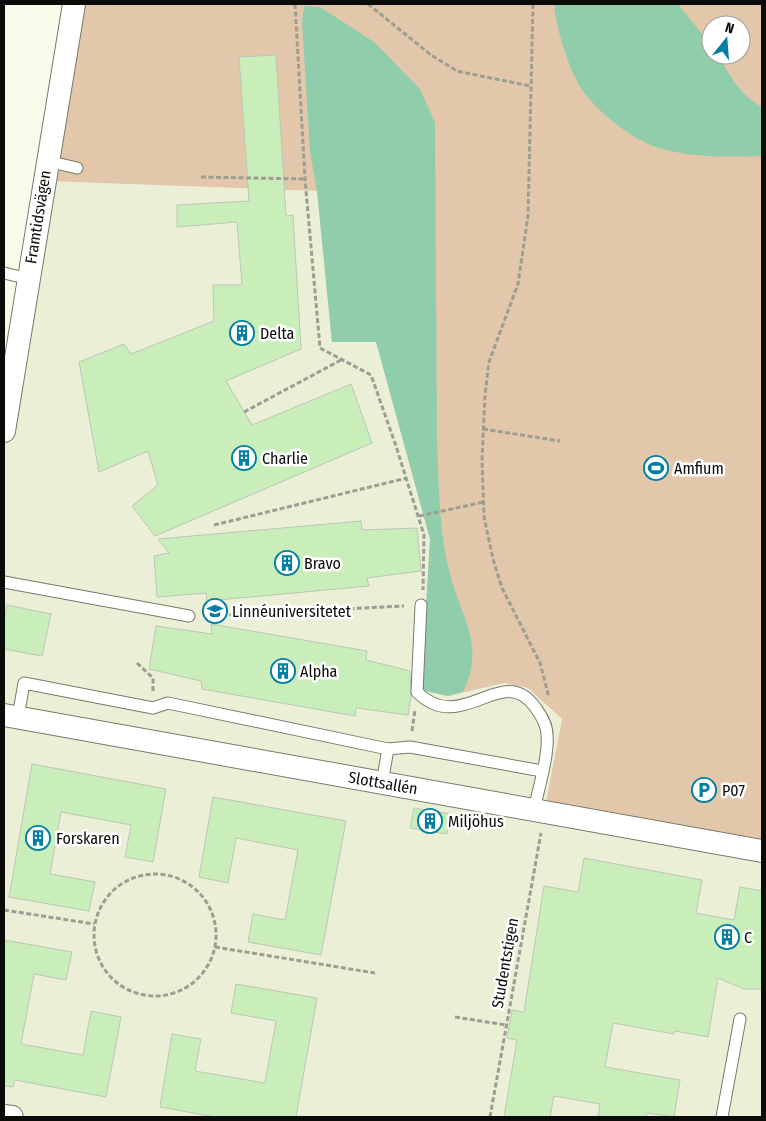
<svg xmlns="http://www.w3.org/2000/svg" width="766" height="1121" font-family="'Fira Sans Condensed',sans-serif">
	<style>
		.built { fill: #ebefd6 }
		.green { fill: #e2c7aa; fill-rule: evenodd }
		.water { fill: #90cdab }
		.building { fill: #c9eeba; stroke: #bcc6b8 }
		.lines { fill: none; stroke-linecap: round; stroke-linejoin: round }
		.service-casing { stroke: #787a6b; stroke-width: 13 }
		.minor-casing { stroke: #787a6b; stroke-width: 24 }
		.path { stroke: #9c9e92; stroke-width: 3; stroke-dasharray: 5 2.5; stroke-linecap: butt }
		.service { stroke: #fff; stroke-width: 11 }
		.minor { stroke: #fff; stroke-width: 22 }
		.labels { text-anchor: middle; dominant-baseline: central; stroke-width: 5; stroke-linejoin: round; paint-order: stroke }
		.street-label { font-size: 16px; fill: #0b0c07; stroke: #fff }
		.poi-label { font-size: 16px; fill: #0b0c07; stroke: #fff; text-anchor: start }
	</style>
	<rect width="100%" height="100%" fill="#f8fbea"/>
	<path class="built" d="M 46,181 L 317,191 L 332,342 L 376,341 L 430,539 L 421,690 L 448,696 L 504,683 L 528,688 L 562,719 L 545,812 L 762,851 L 762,1117 L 4,1117 L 4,431 Z"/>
	<path class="green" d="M 79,4 L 762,4 L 762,851 L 544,813 L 562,719 L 528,688 L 504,683 L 448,696 L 421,690 L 430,539 L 376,341 L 332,342 L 317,191 L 46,181 ZM 711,25 L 741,25 L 741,55 L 711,55 Z"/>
	<g class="water">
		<path d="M 554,4 L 678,4 L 711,45 L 711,55 L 718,55 C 730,76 740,95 762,107 L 762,156 C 728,157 692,158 659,148 C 631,139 600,114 583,91 C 569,71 556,28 554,4 Z"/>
		<path d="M 304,6 L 320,7 L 374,42 L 420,89 L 435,123 L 437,444 C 439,486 439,533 450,574 C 461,618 486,644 463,692 L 448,696 L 421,690 L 430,539 L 376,342 L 332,342 L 317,191 L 310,152 L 302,21 Z"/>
	</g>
	<g class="building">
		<path d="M 276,55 L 286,216 L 293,215 L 301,349 L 226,381 L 252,425 L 351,384 L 372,443 L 155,536 L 132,506 L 158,485 L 148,451 L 99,472 L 79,362 L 124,344 L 131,354 L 214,321 L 213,285 L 242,285 L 237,222 L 177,227 L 177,205 L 249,201 L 239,57 Z"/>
		<path d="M 361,521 L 362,530 L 417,528 L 421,571 L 367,578 L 369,586 L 207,601 L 206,593 L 157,597 L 154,556 L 169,553 L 158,539 Z"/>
		<path d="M 7,605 L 51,614 L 42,656 L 4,649 L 4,621 Z"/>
		<path d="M 211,624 L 367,651 L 366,660 L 410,671 L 411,696 L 408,715 L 356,708 L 355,716 L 202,689 L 201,681 L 149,669 L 156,626 L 212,634 Z"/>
		<path d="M 32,764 L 166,789 L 153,862 L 125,857 L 131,825 L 61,812 L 50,874 L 95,882 L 89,911 L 9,897 Z"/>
		<path d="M 213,797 L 346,821 L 321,955 L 248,942 L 253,914 L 285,920 L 298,850 L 236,838 L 228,883 L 199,877 Z"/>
		<path d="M 414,808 L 450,814 L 447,834 L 410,828 Z"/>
		<path d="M 584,858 L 702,880 L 696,913 L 734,920 L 740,887 L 762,891 L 762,989 L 744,989 L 718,978 L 708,1037 L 675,1031 L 674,1034 L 613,1023 L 605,1067 L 680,1080 L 674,1117 L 647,1113 L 646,1117 L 598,1117 L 600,1104 L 554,1096 L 550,1117 L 504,1117 L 517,1040 L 507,1038 L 512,1010 L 524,1012 L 544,886 L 578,892 Z"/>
		<path d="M 4,940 L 72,952 L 66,980 L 34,974 L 21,1044 L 83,1055 L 91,1011 L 121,1017 L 106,1097 L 15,1080 L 13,1087 L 4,1086 Z"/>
		<path d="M 236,984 L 317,998 L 296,1117 L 215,1117 L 160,1107 L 172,1034 L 201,1039 L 195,1071 L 265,1083 L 276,1021 L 231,1013 Z"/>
	</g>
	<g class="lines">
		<defs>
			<g id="service">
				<path d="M 47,161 L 77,168"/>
				<path d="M 4,273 L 29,279"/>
				<path d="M 4,582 L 189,616"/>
				<path d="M 421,605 L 417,692 C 462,737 502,661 535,707 C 541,715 547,724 547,735 C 549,756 538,789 534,811"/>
				<path d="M 18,717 L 24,683 L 153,708 L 168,703 L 388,749 L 410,747 L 542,771"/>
				<path d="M 382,783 L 388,749"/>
				<path d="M 722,1117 L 740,1019"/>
			</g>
			<g id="minor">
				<path d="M 4,431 L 74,4"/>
				<path d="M 4,715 L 762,851"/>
				<path d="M 4,1116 L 12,1117"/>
			</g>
		</defs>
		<use href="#service" class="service-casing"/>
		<use href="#minor" class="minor-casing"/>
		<g class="path">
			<path d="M 295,4 L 305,179 L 320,348 L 371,375 L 396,446 L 424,535 L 423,590"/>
			<path d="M 368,4 L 431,55 L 457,71 L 530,86"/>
			<path d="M 533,4 L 528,216 L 518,284 L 489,362 L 485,395 L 482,460 L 484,517 L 493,559 L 502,588 L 540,663 L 549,697"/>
			<path d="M 201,177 L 305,179"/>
			<path d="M 244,412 L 341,360"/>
			<path d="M 483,429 L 560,441"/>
			<path d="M 419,516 L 484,502"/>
			<path d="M 214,525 L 407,478"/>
			<path d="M 222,615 L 404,606"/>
			<path d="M 137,663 L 153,678 L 153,691"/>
			<path d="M 412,731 L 415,710"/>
			<circle cx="155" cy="935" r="61"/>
			<path d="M 4,910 L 94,924"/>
			<path d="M 215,947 L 375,973"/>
			<path d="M 455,1017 L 506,1025"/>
			<path d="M 490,1117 L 541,833"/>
		</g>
		<use href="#service" class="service"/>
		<use href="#minor" class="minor"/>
	</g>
	<defs>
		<symbol id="building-ring" viewBox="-11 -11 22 22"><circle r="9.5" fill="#fff" stroke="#007ea4" stroke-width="1.5"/><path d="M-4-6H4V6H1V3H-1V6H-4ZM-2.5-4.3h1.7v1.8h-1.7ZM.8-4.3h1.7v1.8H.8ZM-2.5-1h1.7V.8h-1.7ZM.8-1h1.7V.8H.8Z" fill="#007ea4"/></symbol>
		<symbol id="stadium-ring" viewBox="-11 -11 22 22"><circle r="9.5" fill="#fff" stroke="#007ea4" stroke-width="1.5"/><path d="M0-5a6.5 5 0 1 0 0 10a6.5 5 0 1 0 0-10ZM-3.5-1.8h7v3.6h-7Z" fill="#007ea4"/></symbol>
		<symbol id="university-ring" viewBox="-11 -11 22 22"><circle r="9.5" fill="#fff" stroke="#007ea4" stroke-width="1.5"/><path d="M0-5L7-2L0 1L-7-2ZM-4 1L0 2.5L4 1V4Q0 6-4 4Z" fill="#007ea4"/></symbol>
		<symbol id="parking-ring" viewBox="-11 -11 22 22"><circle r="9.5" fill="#fff" stroke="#007ea4" stroke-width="1.5"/><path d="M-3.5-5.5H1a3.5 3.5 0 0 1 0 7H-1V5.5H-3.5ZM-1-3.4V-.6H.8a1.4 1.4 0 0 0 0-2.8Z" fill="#007ea4"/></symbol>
	</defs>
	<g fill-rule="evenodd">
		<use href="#building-ring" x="228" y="319" width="28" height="28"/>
		<use href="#building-ring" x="230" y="444" width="28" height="28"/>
		<use href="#stadium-ring" x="642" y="454" width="28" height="28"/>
		<use href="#building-ring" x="273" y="549" width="28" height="28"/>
		<use href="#university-ring" x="201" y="597" width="28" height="28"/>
		<use href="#building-ring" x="269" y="657" width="28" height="28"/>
		<use href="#parking-ring" x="690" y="776" width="28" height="28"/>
		<use href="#building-ring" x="416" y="807" width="28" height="28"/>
		<use href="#building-ring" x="24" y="824" width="28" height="28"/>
		<use href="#building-ring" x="713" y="923" width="28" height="28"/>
	</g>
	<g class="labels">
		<g class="street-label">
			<text transform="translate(38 217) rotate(-81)">Framtidsvägen</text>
			<text transform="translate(383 783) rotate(10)">Slottsallén</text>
			<text transform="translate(505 963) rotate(-80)">Studentstigen</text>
		</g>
		<g class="poi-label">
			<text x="260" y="333">Delta</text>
			<text x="262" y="458">Charlie</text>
			<text x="674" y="468">Amfium</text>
			<text x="304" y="563">Bravo</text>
			<text x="232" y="611">Linnéuniversitetet</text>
			<text x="300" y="671">Alpha</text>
			<text x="722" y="790">P07</text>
			<text x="448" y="821">Miljöhus</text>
			<text x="56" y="838">Forskaren</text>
			<text x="744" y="937">C</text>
		</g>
	</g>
	<rect width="766" height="1121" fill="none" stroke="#0b0c07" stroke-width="10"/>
	<g transform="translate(726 40) rotate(17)"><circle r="24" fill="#ffffff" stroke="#9d9e9c"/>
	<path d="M0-4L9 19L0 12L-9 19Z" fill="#007ea4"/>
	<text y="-8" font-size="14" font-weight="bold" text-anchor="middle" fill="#0b0c07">N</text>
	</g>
</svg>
